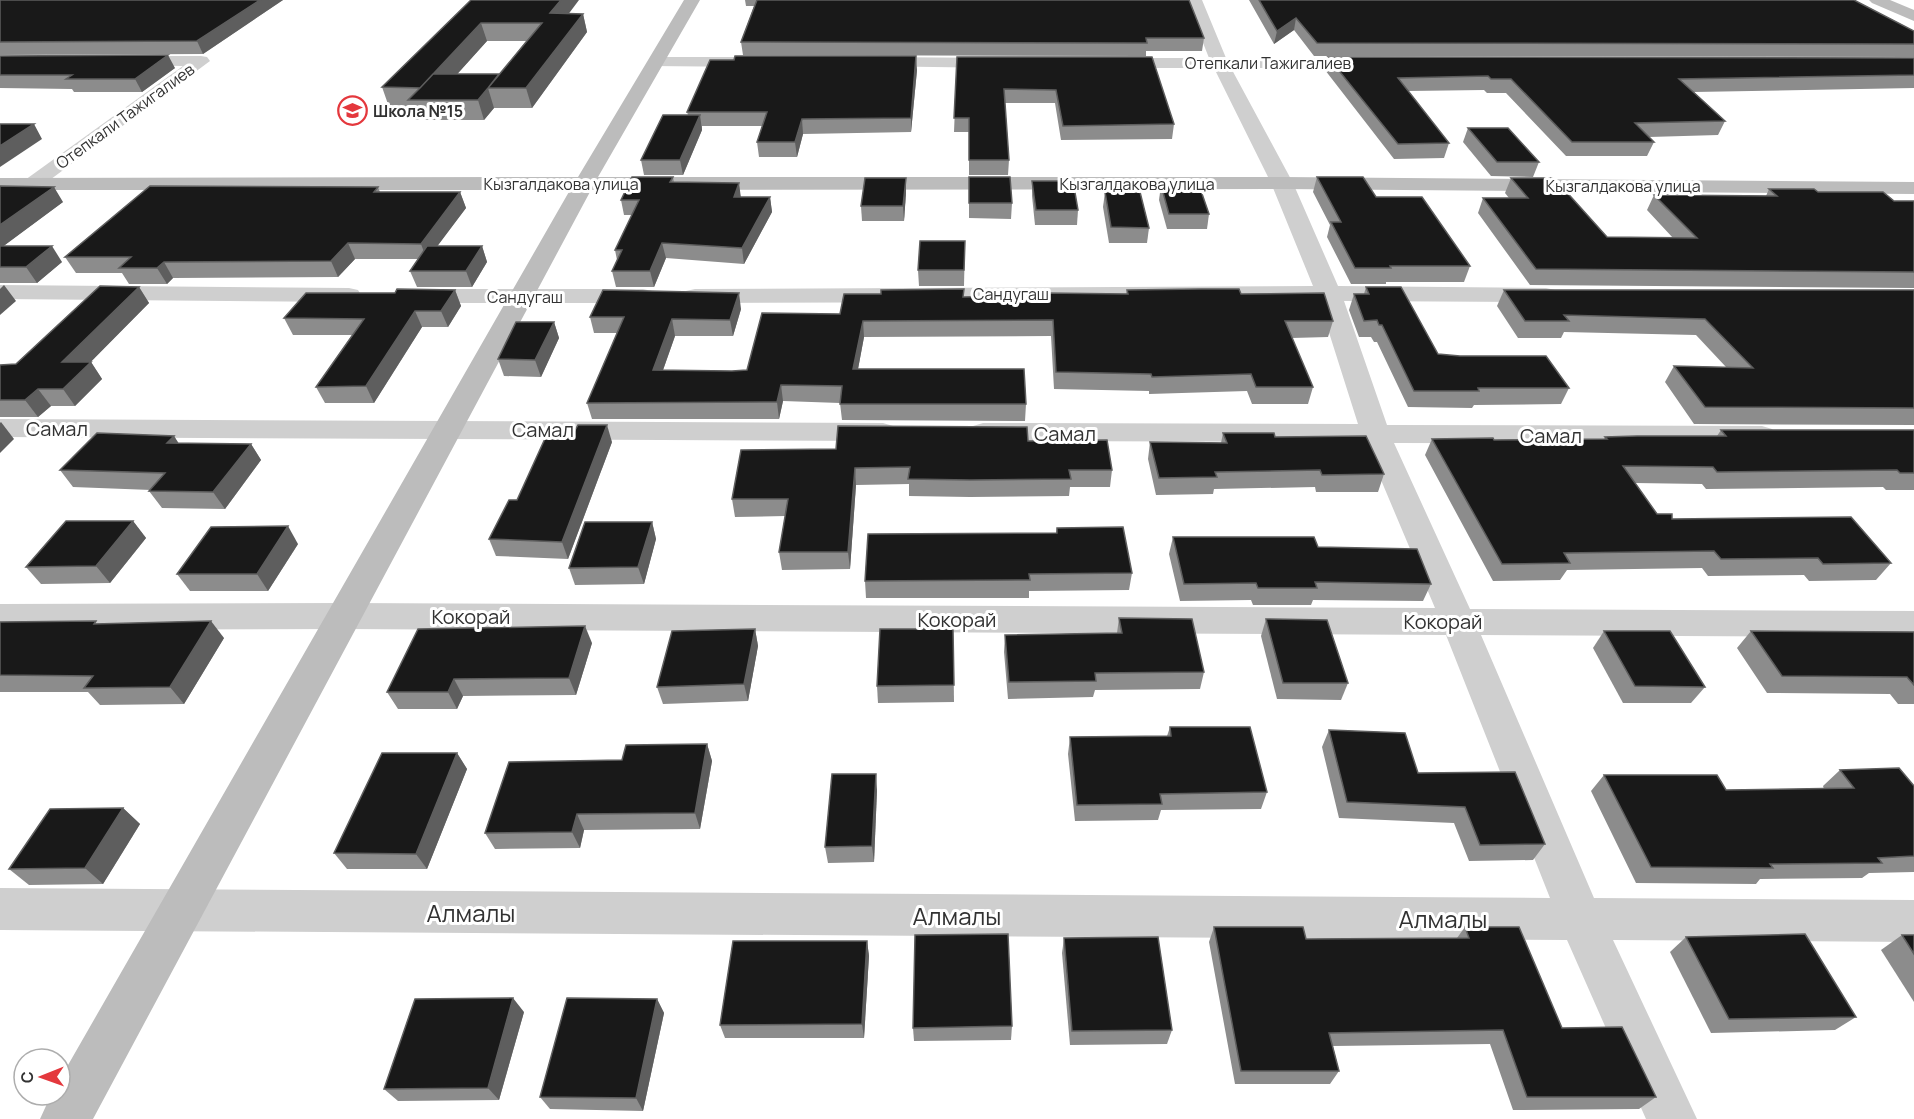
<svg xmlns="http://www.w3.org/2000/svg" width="1914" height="1119" font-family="Manrope,sans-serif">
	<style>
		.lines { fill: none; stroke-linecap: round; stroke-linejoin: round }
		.street { fill: #cfcfcf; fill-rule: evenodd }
		.secondary { fill: #bcbcbc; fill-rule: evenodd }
		.wall { fill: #8c8c8c; fill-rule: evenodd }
		.shaded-wall { fill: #5e5e5e }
		.building { fill: #191919; stroke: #5e5e5e; stroke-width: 1.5; fill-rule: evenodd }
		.labels { text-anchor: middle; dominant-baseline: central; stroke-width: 6; stroke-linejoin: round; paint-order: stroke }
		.far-street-label { font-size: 16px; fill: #323232; stroke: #fff }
		.far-poi-label { font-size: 16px; font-weight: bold; fill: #323232; stroke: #fff; text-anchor: start }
		.street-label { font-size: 20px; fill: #323232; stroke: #fff }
		.near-street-label { font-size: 24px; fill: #323232; stroke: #fff }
	</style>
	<rect width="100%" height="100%" fill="#fff"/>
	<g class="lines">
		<g class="street">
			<path d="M 1186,0 L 1202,0 L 1226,58 L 1373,58 L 1379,59 L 1382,63 L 1379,67 L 1373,68 L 1231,68 L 1293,183 L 1338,286 L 1546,288 L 1555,290 L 1558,295 L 1555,300 L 1546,302 L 1344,301 L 1387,425 L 1762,426 L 1772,429 L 1777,435 L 1772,441 L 1762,444 L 1394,443 L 1470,609 L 1914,611 L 1914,637 L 1481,635 L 1594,898 L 1914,900 L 1914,942 L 1613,940 L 1697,1119 L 1646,1119 L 1567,940 L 0,930 L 0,888 L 1550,898 L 1446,635 L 345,629 L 0,630 L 0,604 L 345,603 L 1435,608 L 1365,442 L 983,441 L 973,438 L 969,432 L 973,426 L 983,423 L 1358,424 L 1319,301 L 695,303 L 686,301 L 683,296 L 686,291 L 695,289 L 1313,286 L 1271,183 L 1214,68 L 1109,68 L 1103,67 L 1100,63 L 1103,59 L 1109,58 L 1209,58 Z"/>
			<path d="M 128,56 L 201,56 L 207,57 L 210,61 L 39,188 L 32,190 L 25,188 L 21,184 L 25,180 L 183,66 L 122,65 L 119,61 L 122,57 Z"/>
			<path d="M 657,57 L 755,57 L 761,58 L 764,62 L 761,66 L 755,67 L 651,66 L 648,62 L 651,58 Z"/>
			<path d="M 872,57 L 1001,58 L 1007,59 L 1010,63 L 1007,67 L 1001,68 L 866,66 L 863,62 L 866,58 Z"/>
			<path d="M 0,285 L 349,288 L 358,290 L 361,295 L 358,300 L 349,302 L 0,299 Z"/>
			<path d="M 413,289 L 643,289 L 652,291 L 655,296 L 652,301 L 643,303 L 413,303 L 404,301 L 401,296 L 404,291 Z"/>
			<path d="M 0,419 L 883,423 L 893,426 L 897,432 L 893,438 L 883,441 L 0,437 Z"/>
		</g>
		<g class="secondary">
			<path d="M 684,0 L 700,0 L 598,177 L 1282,177 L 1914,182 L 1914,194 L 1282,189 L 591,190 L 93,1119 L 40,1119 L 51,1095 L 60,1095 L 60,1079 L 570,190 L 0,190 L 0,178 L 578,177 Z"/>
			<path d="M 1869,0 L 1890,0 L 1914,10 L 1914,21 L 1872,3 Z"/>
		</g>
	</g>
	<g class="wall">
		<path d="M 0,0 L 283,0 L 203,54 L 0,55 Z"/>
		<path d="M 471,0 L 569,14 L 583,14 L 587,32 L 532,108 L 494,108 L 484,120 L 415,120 L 411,107 L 389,107 L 382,87 ZM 487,41 L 526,41 L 499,75 L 457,74 Z"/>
		<path d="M 745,0 L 1189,0 L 1204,38 L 1202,51 L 1146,51 L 1146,56 L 743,55 L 741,42 L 754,6 L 746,6 Z"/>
		<path d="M 1249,0 L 1854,0 L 1914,31 L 1914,57 L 1314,56 L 1294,30 L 1274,44 Z"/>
		<path d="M 0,56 L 175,68 L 142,92 L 74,92 L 72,89 L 0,88 Z"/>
		<path d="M 957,57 L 1174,124 L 1172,139 L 1061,140 L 1055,103 L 1005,103 L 1009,160 L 1008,175 L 969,175 L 969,132 L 954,132 Z"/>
		<path d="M 1328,57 L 1914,58 L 1914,88 L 1694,92 L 1725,121 L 1718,135 L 1649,137 L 1654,142 L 1647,156 L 1566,156 L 1506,93 L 1487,93 L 1484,90 L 1408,91 L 1449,143 L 1444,158 L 1394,159 L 1325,70 Z"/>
		<path d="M 917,70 L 911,132 L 803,134 L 797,157 L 759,157 L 757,142 L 762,126 L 702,126 L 702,130 L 683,175 L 644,175 L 641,160 L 688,115 L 687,112 Z"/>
		<path d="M 1468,128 L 1539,162 L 1533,177 L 1491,176 L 1463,142 Z"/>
		<path d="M 673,177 L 674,182 L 741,197 L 770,197 L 772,212 L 744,264 L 666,258 L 654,287 L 616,287 L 612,271 L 617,260 L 615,250 L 632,215 L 624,215 L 621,200 Z"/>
		<path d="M 969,177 L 1012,203 L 1011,219 L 969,218 Z"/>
		<path d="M 1317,177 L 1376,197 L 1470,266 L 1464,282 L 1386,282 L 1386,284 L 1351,284 L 1327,237 L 1330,225 L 1313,192 Z"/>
		<path d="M 1511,178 L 1607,237 L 1673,238 L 1647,210 L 1654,195 L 1766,196 L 1769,189 L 1818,192 L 1894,201 L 1914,201 L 1914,288 L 1530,285 L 1478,213 L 1483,198 L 1509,198 L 1505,193 Z"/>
		<path d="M 1032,181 L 1078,210 L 1077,225 L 1035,225 L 1032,196 Z"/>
		<path d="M 1161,185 L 1209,214 L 1207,229 L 1167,229 L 1159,200 Z"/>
		<path d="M 0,186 L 63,202 L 3,246 L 62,262 L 37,283 L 0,283 Z"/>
		<path d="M 378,187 L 380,192 L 460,192 L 466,208 L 437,246 L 482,246 L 487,262 L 472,287 L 417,287 L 410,271 L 418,259 L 355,259 L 338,277 L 173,278 L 167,284 L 129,284 L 122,273 L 76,273 L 65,257 Z"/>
		<path d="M 1105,192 L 1149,228 L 1147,243 L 1109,243 L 1103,207 Z"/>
		<path d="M 906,193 L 904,221 L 862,221 L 861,206 Z"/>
		<path d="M 965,241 L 964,286 L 919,286 L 918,270 Z"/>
		<path d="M 139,287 L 149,303 L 90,362 L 91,362 L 102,379 L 75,406 L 51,406 L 38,417 L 0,417 L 0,365 L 16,364 Z"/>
		<path d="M 1366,287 L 1438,354 L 1569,388 L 1561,404 L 1474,405 L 1472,408 L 1408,407 L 1377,342 L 1374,342 L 1371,337 L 1359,337 L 1349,310 L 1354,294 L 1364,294 Z"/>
		<path d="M 455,290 L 461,306 L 448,327 L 422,327 L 374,403 L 325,403 L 316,387 L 352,335 L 293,335 L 284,318 L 395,293 Z"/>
		<path d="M 1127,290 L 1241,294 L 1333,321 L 1328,337 L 1292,338 L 1313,387 L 1308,404 L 1252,404 L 1247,391 L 1149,394 L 1149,391 L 1054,389 L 1051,336 L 864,337 L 858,369 L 1026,404 L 1025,421 L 842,420 L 840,403 L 783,401 L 779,419 L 592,419 L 587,403 L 617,333 L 594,333 L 590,317 L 741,309 L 733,336 L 675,336 L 663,370 L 732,371 L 747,370 L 840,314 L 963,297 L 1126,294 Z"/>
		<path d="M 1504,290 L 1914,290 L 1914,425 L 1694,424 L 1665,382 L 1674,366 L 1726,367 L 1696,335 L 1564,332 L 1561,338 L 1518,338 L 1497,306 Z"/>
		<path d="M 554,322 L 559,338 L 541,377 L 504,376 L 498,359 Z"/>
		<path d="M 1721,430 L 1914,430 L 1914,490 L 1886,490 L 1883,487 L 1706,489 L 1702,484 L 1635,483 L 1657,514 L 1672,519 L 1891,563 L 1876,580 L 1809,581 L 1804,575 L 1708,576 L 1702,568 L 1567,570 L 1560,580 L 1493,581 L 1425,455 L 1432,439 L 1494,440 L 1604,439 L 1605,437 L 1717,436 Z"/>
		<path d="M 1223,433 L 1275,437 L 1384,474 L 1378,492 L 1316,492 L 1315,487 L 1214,489 L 1213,494 L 1156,495 L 1148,459 L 1150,442 L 1221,443 Z"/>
		<path d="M 174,436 L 178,443 L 251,444 L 261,460 L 225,509 L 162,508 L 149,491 L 151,490 L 73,487 L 60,470 Z"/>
		<path d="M 1028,441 L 1112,470 L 1110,487 L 1070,487 L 1069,496 L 970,497 L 909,496 L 909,484 L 856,485 L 850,569 L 782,570 L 779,552 L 785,516 L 735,517 L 732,499 L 836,449 Z"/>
		<path d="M 612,442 L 568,559 L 496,556 L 489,539 L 517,500 Z"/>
		<path d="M 133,521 L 146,538 L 110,583 L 41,584 L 26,567 Z"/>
		<path d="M 652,522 L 656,539 L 644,584 L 575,585 L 569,568 Z"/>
		<path d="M 1057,528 L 1132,573 L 1129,590 L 1029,591 L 1029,598 L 866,598 L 865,581 L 1056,533 Z"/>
		<path d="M 1173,537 L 1318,547 L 1431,584 L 1423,601 L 1313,600 L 1311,605 L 1253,605 L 1251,600 L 1180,601 L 1169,554 Z"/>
		<path d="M 298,544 L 268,591 L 190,591 L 177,574 Z"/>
		<path d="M 1119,618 L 1204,672 L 1200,689 L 1095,690 L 1093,697 L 1008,699 L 1004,652 L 1005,635 L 1117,633 Z"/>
		<path d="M 1266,619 L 1348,683 L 1341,700 L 1277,699 L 1261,636 Z"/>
		<path d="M 0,622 L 98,624 L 224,638 L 184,704 L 100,705 L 88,692 L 0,692 Z"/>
		<path d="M 755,629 L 758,646 L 748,701 L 663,704 L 657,687 Z"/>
		<path d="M 953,629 L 954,702 L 878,703 L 877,686 Z"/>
		<path d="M 1604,631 L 1705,687 L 1691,703 L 1623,703 L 1593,648 Z"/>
		<path d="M 1751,631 L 1914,632 L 1914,704 L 1898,704 L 1890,694 L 1767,693 L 1737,648 Z"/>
		<path d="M 592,643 L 576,695 L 463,696 L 457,709 L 398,709 L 387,692 Z"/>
		<path d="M 1170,727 L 1267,792 L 1261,809 L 1161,810 L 1158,820 L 1075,821 L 1068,754 L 1070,737 L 1167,736 Z"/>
		<path d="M 1329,730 L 1418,773 L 1545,844 L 1533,860 L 1469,861 L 1454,823 L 1339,818 L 1322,747 Z"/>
		<path d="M 707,744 L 712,761 L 700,829 L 584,830 L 580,848 L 495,849 L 485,833 L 622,760 Z"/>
		<path d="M 457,753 L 467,769 L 427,869 L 347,869 L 334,853 Z"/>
		<path d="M 1840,770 L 1914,786 L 1914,872 L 1869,873 L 1862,878 L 1760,879 L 1756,884 L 1636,883 L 1591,791 L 1604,775 L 1726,790 L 1824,789 L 1823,786 Z"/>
		<path d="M 877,790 L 874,862 L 828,863 L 825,847 Z"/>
		<path d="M 123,808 L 140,824 L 103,884 L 29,885 L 9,869 Z"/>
		<path d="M 1214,927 L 1306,939 L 1457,938 L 1465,927 L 1562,1028 L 1656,1097 L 1639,1109 L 1513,1110 L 1490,1044 L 1333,1046 L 1339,1071 L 1330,1084 L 1235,1084 L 1209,942 Z"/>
		<path d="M 1902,935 L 1914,935 L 1914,1002 L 1881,950 Z"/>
		<path d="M 1686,937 L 1856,1017 L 1835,1030 L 1711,1033 L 1670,952 Z"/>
		<path d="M 1064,938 L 1172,1030 L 1167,1044 L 1070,1045 L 1062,953 Z"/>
		<path d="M 867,941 L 869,956 L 864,1038 L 725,1038 L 720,1025 Z"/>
		<path d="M 657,999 L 664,1013 L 643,1111 L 550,1109 L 540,1097 Z"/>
		<path d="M 524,1012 L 499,1100 L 398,1101 L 384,1089 Z"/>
		<path d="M 1012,1026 L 1011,1040 L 914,1041 L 913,1028 Z"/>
	</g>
	<g class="shaded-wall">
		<path d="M 260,0 L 283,0 L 203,54 L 197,41 Z"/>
		<path d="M 561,0 L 579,0 L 555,32 L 550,13 Z"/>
		<path d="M 583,14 L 587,32 L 532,108 L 526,88 Z"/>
		<path d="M 1296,18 L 1294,30 L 1274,44 L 1277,31 Z"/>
		<path d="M 481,23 L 487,41 L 434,100 L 420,88 Z"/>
		<path d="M 168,55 L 175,68 L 142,92 L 135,79 Z"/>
		<path d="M 916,56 L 917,70 L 911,132 L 911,118 Z"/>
		<path d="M 488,88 L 494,108 L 484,120 L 478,100 Z"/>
		<path d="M 700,115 L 702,130 L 683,175 L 680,160 Z"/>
		<path d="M 802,119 L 803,134 L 797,157 L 795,142 Z"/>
		<path d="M 34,124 L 42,139 L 0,167 L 0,146 Z"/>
		<path d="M 906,178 L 906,193 L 904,221 L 903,206 Z"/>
		<path d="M 739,183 L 741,198 L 734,197 Z"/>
		<path d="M 54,187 L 63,202 L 1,248 L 0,260 L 0,225 Z"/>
		<path d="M 460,192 L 466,208 L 427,260 L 421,244 Z"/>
		<path d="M 770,197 L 772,212 L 744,264 L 742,248 Z"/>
		<path d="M 348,243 L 355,259 L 338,277 L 331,261 Z"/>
		<path d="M 662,243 L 666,258 L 654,287 L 650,271 Z"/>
		<path d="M 52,246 L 62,262 L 37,283 L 26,267 Z"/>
		<path d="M 482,246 L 487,262 L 472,287 L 466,271 Z"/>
		<path d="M 164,262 L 173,278 L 167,284 L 157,268 Z"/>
		<path d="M 4,285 L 16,301 L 0,315 L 0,289 Z"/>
		<path d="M 139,287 L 149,303 L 74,379 L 62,362 Z"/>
		<path d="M 455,290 L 461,306 L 448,327 L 441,311 Z"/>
		<path d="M 739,293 L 741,309 L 733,336 L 730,320 Z"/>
		<path d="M 415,311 L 422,327 L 374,403 L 366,386 Z"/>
		<path d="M 672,319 L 675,336 L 657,387 L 653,370 Z"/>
		<path d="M 863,321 L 864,337 L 855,385 L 853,369 Z"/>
		<path d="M 554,322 L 559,338 L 541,377 L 535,360 Z"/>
		<path d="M 91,362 L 102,379 L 75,406 L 63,389 Z"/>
		<path d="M 781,385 L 783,401 L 779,419 L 777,402 Z"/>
		<path d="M 38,389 L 51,406 L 38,417 L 25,400 Z"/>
		<path d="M 1,422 L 14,439 L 0,453 L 0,423 Z"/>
		<path d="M 607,425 L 612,442 L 568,559 L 562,542 Z"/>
		<path d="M 174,436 L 185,453 L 167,443 Z"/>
		<path d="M 251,444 L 261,460 L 225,509 L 213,492 Z"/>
		<path d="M 855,468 L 856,485 L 850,569 L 848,552 Z"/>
		<path d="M 133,521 L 146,538 L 110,583 L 96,566 Z"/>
		<path d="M 652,522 L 656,539 L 644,584 L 638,567 Z"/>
		<path d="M 288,526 L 298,544 L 268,591 L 257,574 Z"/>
		<path d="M 211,621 L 224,638 L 184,704 L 170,687 Z"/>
		<path d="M 585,626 L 592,643 L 576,695 L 569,678 Z"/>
		<path d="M 755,629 L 758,646 L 748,701 L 744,684 Z"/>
		<path d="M 454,679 L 463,696 L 457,709 L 448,692 Z"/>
		<path d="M 707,744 L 712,761 L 700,829 L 695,813 Z"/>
		<path d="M 457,753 L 467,769 L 427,869 L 416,854 Z"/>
		<path d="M 876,774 L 877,790 L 874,862 L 872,846 Z"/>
		<path d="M 123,808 L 140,824 L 103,884 L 85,868 Z"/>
		<path d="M 577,814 L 584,830 L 580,848 L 572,832 Z"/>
		<path d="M 867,941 L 869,956 L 864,1038 L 862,1024 Z"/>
		<path d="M 513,998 L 524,1012 L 499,1100 L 488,1088 Z"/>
		<path d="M 657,999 L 664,1013 L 643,1111 L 636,1098 Z"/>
	</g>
	<g class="building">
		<path d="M 0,0 L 260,0 L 197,41 L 0,42 Z"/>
		<path d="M 471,0 L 561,0 L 550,13 L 583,14 L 526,88 L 488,88 L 478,100 L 408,100 L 420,88 L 382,87 ZM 481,23 L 542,23 L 488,88 L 499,74 L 433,74 L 420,88 Z"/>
		<path d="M 757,0 L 1189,0 L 1204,38 L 1146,38 L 1147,43 L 741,42 Z"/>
		<path d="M 1259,0 L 1854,0 L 1914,31 L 1914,44 L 1317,43 L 1296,18 L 1277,31 Z"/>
		<path d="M 168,55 L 135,79 L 66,79 L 72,75 L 0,75 L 0,56 Z"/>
		<path d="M 735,56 L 916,56 L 911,118 L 802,119 L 795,142 L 757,142 L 767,112 L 687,112 L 710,60 L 734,60 Z"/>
		<path d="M 957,57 L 1152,57 L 1174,124 L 1063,126 L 1056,90 L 1004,89 L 1009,160 L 969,160 L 969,118 L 954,118 Z"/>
		<path d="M 1328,57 L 1914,58 L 1914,75 L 1679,79 L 1725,121 L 1635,123 L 1654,142 L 1572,142 L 1511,79 L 1491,79 L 1488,76 L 1398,78 L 1449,143 L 1398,144 Z"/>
		<path d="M 663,115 L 700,115 L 680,160 L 641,160 Z"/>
		<path d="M 0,124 L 34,124 L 0,146 Z"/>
		<path d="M 1468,128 L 1508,128 L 1539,162 L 1497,162 Z"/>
		<path d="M 632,177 L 673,177 L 670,182 L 739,183 L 734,197 L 770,197 L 742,248 L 662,243 L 650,271 L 612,271 L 622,250 L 615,250 L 639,200 L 621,200 Z"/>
		<path d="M 969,177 L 1010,177 L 1012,203 L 969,203 Z"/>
		<path d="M 1317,177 L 1363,177 L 1376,197 L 1422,197 L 1470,266 L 1390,266 L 1391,268 L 1355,268 L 1331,222 L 1341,222 Z"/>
		<path d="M 865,178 L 906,178 L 903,206 L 861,206 Z"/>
		<path d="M 1511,178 L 1554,178 L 1607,237 L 1697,238 L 1654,195 L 1777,196 L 1769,189 L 1814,189 L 1818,192 L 1883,192 L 1894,201 L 1914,201 L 1914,272 L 1536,269 L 1483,198 L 1528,198 Z"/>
		<path d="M 1032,181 L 1073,181 L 1078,210 L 1036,210 Z"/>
		<path d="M 1161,185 L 1199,185 L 1209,214 L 1169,214 Z"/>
		<path d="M 0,186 L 54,187 L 0,225 Z"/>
		<path d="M 150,186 L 378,187 L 374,192 L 460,192 L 421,244 L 348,243 L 331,261 L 164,262 L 157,268 L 119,268 L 131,257 L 65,257 Z"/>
		<path d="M 1105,192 L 1140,192 L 1149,228 L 1111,227 Z"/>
		<path d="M 920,241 L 965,241 L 964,270 L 918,270 Z"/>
		<path d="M 0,246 L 52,246 L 26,267 L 0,267 Z"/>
		<path d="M 427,246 L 482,246 L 466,271 L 410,271 Z"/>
		<path d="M 100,286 L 139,287 L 62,362 L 91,362 L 63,389 L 38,389 L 25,400 L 0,400 L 0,365 L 16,364 Z"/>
		<path d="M 1366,287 L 1401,287 L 1438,354 L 1460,356 L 1546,356 L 1569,388 L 1478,388 L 1479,391 L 1414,391 L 1382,325 L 1379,325 L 1377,320 L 1364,321 L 1354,294 L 1369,294 Z"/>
		<path d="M 397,289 L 455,290 L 441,311 L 415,311 L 366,386 L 316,387 L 364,319 L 284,318 L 306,293 L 395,293 Z"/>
		<path d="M 964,289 L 963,297 L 1045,295 L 1045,293 L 1128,294 L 1127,290 L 1201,289 L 1239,289 L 1241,294 L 1324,293 L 1333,321 L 1285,321 L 1313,387 L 1256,387 L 1251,374 L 1152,377 L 1151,374 L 1056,372 L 1053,320 L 863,321 L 853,369 L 1024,369 L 1026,404 L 840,404 L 842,386 L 781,385 L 777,402 L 587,403 L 624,317 L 590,317 L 603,290 L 739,293 L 730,320 L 672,319 L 653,370 L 732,371 L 747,370 L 762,313 L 840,314 L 844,294 L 881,294 L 881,290 Z"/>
		<path d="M 1504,290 L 1914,290 L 1914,408 L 1705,407 L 1674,366 L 1753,368 L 1705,319 L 1564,315 L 1569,321 L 1525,321 Z"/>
		<path d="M 516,322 L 554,322 L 535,360 L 498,359 Z"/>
		<path d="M 578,425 L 607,425 L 562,542 L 489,539 L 509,500 L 517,500 L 548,432 L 574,432 Z"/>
		<path d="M 838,426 L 1027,427 L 1028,441 L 1107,440 L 1112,470 L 1069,470 L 1071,479 L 970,480 L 908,479 L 910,467 L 855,468 L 848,552 L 779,552 L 788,499 L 732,499 L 741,450 L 836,449 Z"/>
		<path d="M 1721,430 L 1914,430 L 1914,473 L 1900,473 L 1897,470 L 1717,472 L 1713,467 L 1623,466 L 1657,514 L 1672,514 L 1672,519 L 1851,517 L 1891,563 L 1823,564 L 1818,558 L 1721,559 L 1714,551 L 1564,553 L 1570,563 L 1502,564 L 1432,439 L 1493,438 L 1494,440 L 1607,439 L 1605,437 L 1637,436 L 1726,436 Z"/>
		<path d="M 97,433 L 174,436 L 167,443 L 251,444 L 213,492 L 149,491 L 165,473 L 60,470 Z"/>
		<path d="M 1223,433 L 1274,433 L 1275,437 L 1366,436 L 1384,474 L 1322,475 L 1320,470 L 1215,472 L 1217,477 L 1159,478 L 1150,442 L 1227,443 Z"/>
		<path d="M 66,521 L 133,521 L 96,566 L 26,567 Z"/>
		<path d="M 585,522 L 652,522 L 638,567 L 569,568 Z"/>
		<path d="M 288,526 L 257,574 L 177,574 L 211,527 Z"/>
		<path d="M 1123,527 L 1132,573 L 1029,574 L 1030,580 L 865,581 L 868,534 L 1057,533 L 1057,528 Z"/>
		<path d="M 1173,537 L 1314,537 L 1318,547 L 1417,549 L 1431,584 L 1315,582 L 1317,588 L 1258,588 L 1256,583 L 1184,584 Z"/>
		<path d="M 1119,618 L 1192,619 L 1204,672 L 1095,673 L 1096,681 L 1009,682 L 1005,635 L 1122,633 Z"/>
		<path d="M 1266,619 L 1327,620 L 1348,683 L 1283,683 Z"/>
		<path d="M 96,621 L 94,624 L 211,621 L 170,687 L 84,688 L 93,676 L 0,675 L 0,622 Z"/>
		<path d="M 585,626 L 569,678 L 454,679 L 448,692 L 387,692 L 418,629 Z"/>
		<path d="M 755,629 L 744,684 L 657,687 L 672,631 Z"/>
		<path d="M 880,629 L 953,629 L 954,685 L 877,686 Z"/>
		<path d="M 1604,631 L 1670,631 L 1705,687 L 1635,686 Z"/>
		<path d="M 1751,631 L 1914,632 L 1914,685 L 1907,677 L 1782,676 Z"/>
		<path d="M 1170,727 L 1250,727 L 1267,792 L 1160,794 L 1162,804 L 1077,805 L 1070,737 L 1171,736 Z"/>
		<path d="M 1329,730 L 1405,733 L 1418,773 L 1515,772 L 1545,844 L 1480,845 L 1465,807 L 1347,802 Z"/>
		<path d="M 707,744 L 695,813 L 577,814 L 572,832 L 485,833 L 509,762 L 622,760 L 626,745 Z"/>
		<path d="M 382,753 L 457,753 L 416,854 L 334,853 Z"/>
		<path d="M 1899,768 L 1914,786 L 1914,856 L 1878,858 L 1882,863 L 1770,864 L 1773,868 L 1651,867 L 1604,775 L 1717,775 L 1726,790 L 1854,788 L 1840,770 Z"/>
		<path d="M 832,774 L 876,774 L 872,846 L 825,847 Z"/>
		<path d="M 123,808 L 85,868 L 9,869 L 50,809 Z"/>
		<path d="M 1214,927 L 1303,927 L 1306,939 L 1469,938 L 1465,927 L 1519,927 L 1562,1028 L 1622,1027 L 1656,1097 L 1527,1097 L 1503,1030 L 1329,1033 L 1339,1071 L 1241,1071 Z"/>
		<path d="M 1008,934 L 1012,1026 L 913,1028 L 915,935 Z"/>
		<path d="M 1805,934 L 1856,1017 L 1729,1019 L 1686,937 Z"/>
		<path d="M 1902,935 L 1914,935 L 1914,954 Z"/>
		<path d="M 1158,937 L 1172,1030 L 1072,1031 L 1064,938 Z"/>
		<path d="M 733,941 L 867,941 L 862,1024 L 720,1025 Z"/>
		<path d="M 513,998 L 488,1088 L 384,1089 L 415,999 Z"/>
		<path d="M 567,998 L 657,999 L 636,1098 L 540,1097 Z"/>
	</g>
	<defs>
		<symbol id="school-ring" viewBox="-11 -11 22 22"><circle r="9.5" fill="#fff" stroke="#e4383d" stroke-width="1.5"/><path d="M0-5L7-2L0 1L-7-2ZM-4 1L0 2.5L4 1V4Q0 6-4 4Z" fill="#e4383d"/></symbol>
	</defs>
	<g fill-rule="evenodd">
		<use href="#school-ring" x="336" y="94" width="33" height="33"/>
	</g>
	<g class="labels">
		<g class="far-street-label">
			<text x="1268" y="63">Отепкали Тажигалиев</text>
			<text transform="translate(125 116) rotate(-36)">Отепкали Тажигалиев</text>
			<text x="561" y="184">Кызгалдакова улица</text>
			<text x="1137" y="184">Кызгалдакова улица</text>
			<text x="1623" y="186">Кызгалдакова улица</text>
			<text x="1011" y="294">Сандугаш</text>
			<text x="525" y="297">Сандугаш</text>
		</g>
		<g class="far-poi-label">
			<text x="373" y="111">Школа №15</text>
		</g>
		<g class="street-label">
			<text x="57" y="428">Самал</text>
			<text x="543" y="429">Самал</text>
			<text x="1065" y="433">Самал</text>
			<text x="1551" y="435">Самал</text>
			<text x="471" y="616">Кокорай</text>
			<text x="957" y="619">Кокорай</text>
			<text x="1443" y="621">Кокорай</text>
		</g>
		<g class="near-street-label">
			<text x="471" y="912">Алмалы</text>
			<text x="957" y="915">Алмалы</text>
			<text x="1443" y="918">Алмалы</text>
		</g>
	</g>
	<g transform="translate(42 1077) rotate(269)"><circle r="28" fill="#ffffff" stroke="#adadad" stroke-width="1.5"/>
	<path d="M0-4.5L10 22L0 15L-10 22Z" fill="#e4383d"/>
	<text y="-9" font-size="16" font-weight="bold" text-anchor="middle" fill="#323232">С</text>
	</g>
</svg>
